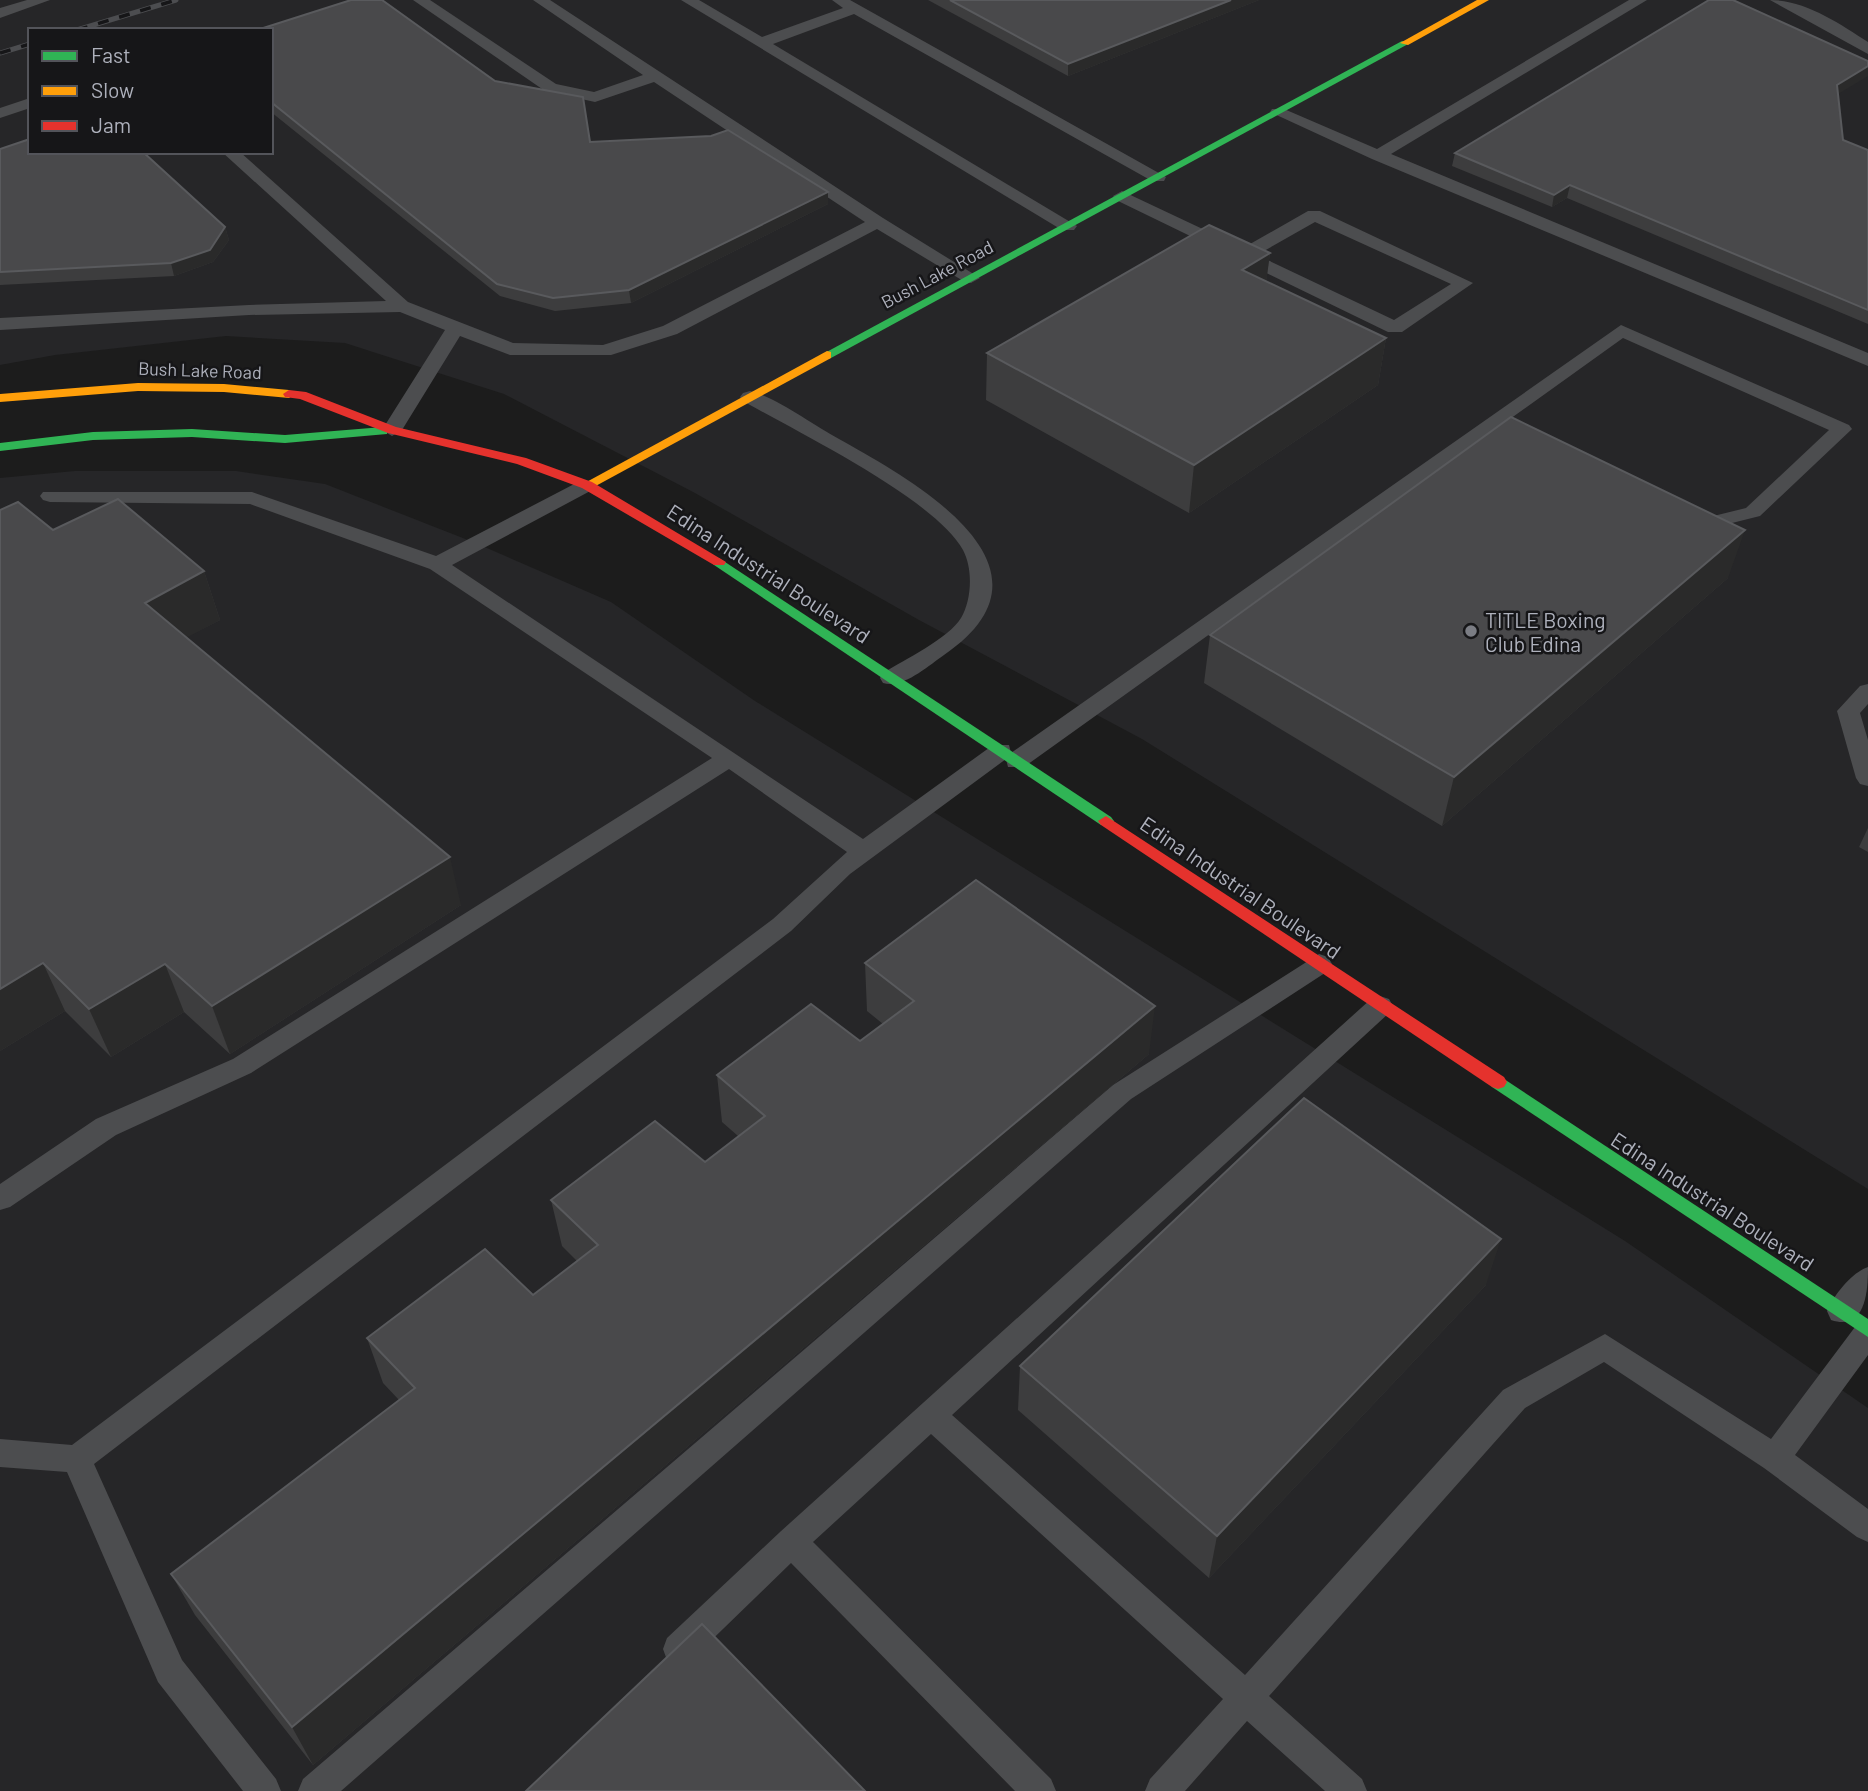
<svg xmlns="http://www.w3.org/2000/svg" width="1868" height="1791" font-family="Barlow,sans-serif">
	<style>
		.built { fill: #262628; fill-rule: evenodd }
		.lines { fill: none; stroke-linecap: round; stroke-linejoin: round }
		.lane { fill: #4c4d4f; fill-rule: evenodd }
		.fast { fill: #30b455; fill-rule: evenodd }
		.slow { fill: #ff9f0a; fill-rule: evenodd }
		.jam { fill: #e5322d; fill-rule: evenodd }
		.rail-casing { stroke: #4c4d50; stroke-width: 5 }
		.rail { stroke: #161618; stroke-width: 3.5; stroke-dasharray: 11; stroke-linecap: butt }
		.wall { fill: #3d3d3e }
		.shaded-wall { fill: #2a2a2a }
		.building { fill: #49494b; stroke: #595a5d; stroke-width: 2 }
		.poi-dot { fill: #7b7d84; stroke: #161618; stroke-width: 2.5 }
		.labels { text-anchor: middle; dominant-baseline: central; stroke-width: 5; stroke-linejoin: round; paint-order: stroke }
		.far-street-label { font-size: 18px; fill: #aeb1bc; stroke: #161618 }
		.street-label { font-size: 21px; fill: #aeb1bc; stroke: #161618 }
		.poi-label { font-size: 21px; fill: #aeb1bc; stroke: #161618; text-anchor: start }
	</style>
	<rect width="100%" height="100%" fill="#1c1c1c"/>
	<g class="built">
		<path d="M 0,0 L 1868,0 L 1868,1189 L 1142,739 L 919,620 L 695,493 L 504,394 L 345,343 L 226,336 L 55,355 L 0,365 ZM 30,30 L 271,30 L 271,152 L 30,152 Z"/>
		<path d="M 75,471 L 236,471 L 325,484 L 473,542 L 611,602 L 755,701 L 1625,1241 L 1868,1408 L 1868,1791 L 0,1791 L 0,478 Z"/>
	</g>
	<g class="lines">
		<g class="lane">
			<path d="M 27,0 L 50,0 L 0,18 L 0,8 Z"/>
			<path d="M 413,0 L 430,0 L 556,84 L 594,92 L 643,75 L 533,0 L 550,0 L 883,218 L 980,278 L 971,283 L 965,282 L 877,229 L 677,334 L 611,355 L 510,355 L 460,336 L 402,430 L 392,436 L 382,430 L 445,330 L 400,312 L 249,315 L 0,330 L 0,318 L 249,305 L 386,301 L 222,152 L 240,152 L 408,302 L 513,343 L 603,345 L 663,326 L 865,222 L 654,82 L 595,102 L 545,91 Z"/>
			<path d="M 681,0 L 699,0 L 762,37 L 843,8 L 832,0 L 850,0 L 1166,177 L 1164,181 L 1152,181 L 854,14 L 773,44 L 1077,226 L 1074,230 L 1062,230 Z"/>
			<path d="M 1629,0 L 1647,0 L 1391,154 L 1868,353 L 1868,366 L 1372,159 L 1270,112 L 1272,109 L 1284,109 L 1377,149 Z"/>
			<path d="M 1770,0 C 1805,0 1839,23 1868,42 L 1868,54 Z"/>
			<path d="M 30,98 L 30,108 L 0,118 L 0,108 Z"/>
			<path d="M 1122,191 L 1243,248 L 1308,211 L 1320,211 L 1473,283 L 1402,332 L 1388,332 L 1116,200 L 1113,196 ZM 1315,222 L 1451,284 L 1394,320 L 1257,255 Z"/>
			<path d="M 1621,325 L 1849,425 L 1852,429 L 1760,516 L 1692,533 L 1685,531 L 1682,527 L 1685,523 L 1746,508 L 1829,430 L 1623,338 L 1489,434 L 1521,439 L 1524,443 L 1521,447 L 1475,444 L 1024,767 L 1008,767 L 1006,759 L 850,874 L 791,931 L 94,1464 L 182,1660 L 276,1779 L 281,1791 L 243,1791 L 158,1682 L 67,1472 L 0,1467 L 0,1439 L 72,1445 L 773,919 L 847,852 L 729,769 L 251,1073 L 116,1135 L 10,1207 L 0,1210 L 0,1184 L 96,1119 L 233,1059 L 712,758 L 430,569 L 250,504 L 50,502 L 43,500 L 40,496 L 43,492 L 252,492 L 436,556 L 580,481 L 594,481 L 597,485 L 594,489 L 452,565 L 863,839 L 993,745 L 1009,745 L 1011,753 Z"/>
			<path d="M 750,391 C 777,398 813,425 839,439 C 914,481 1072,568 944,655 C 928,666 903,689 883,683 L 880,678 L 883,673 C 904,660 949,638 961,618 C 972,599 973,569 963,550 C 935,499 797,432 743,401 L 740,397 L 743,393 Z"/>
			<path d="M 1868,684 L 1868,704 L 1860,713 L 1868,740 L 1868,786 L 1860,784 L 1856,778 L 1837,711 L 1860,686 Z"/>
			<path d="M 1319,954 L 1328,957 L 1332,964 L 1328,971 L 1131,1099 L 341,1791 L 298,1791 L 303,1779 L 1113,1085 Z"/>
			<path d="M 1380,996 L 1389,999 L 1393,1006 L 1389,1013 L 952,1415 L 1245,1675 L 1503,1390 L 1605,1334 L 1771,1439 L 1858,1323 L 1868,1319 L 1868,1355 L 1795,1455 L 1868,1509 L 1868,1542 L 1857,1537 L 1764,1468 L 1604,1362 L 1525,1408 L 1269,1696 L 1362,1779 L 1367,1791 L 1325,1791 L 1247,1721 L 1185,1791 L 1145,1791 L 1150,1779 L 1223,1699 L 931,1434 L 813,1542 L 1051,1779 L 1056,1791 L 1015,1791 L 791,1563 L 691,1660 L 679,1665 L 667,1660 L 663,1649 L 667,1638 L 780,1532 L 1371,999 Z"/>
			<path d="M 1868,1267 C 1868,1290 1866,1332 1831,1320 L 1827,1311 C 1834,1295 1851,1273 1868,1267 Z"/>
		</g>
		<g class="fast">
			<path d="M 1402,41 L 1410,43 L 831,358 L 827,359 L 821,355 Z"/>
			<path d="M 383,427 L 387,428 L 387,434 L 285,443 L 192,437 L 93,440 L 0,451 L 0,443 L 93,432 L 192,429 L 285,435 Z"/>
			<path d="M 719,558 L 1111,817 L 1114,821 L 1111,825 L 1101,825 L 714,565 L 712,562 L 714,559 Z"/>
			<path d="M 1498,1075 L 1868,1319 L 1868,1337 L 1492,1087 L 1489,1082 L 1492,1077 Z"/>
		</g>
		<g class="slow">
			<path d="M 1477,0 L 1489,0 L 1408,45 L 1400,43 Z"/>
			<path d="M 827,351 L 831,352 L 831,358 L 592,488 L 582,488 L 581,485 Z"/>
			<path d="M 138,383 L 224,384 L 289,390 L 295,394 L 289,398 L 224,392 L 138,391 L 0,402 L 0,394 Z"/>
		</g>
		<g class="jam">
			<path d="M 289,390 L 306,392 L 396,427 L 526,458 L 592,482 L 726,562 L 724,565 L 714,565 L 582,488 L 517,464 L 388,433 L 300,399 L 285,397 L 283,394 Z"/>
			<path d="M 1106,816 L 1504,1077 L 1507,1082 L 1504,1087 L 1498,1089 L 1492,1087 L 1101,825 L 1098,821 Z"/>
		</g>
		<defs>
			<g id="rail">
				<path d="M 77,30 L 176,0"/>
				<path d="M 0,53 L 30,44"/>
			</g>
		</defs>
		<use href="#rail" class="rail-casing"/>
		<use href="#rail" class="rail"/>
	</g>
	<g class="wall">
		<path d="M 928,0 L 1259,0 L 1068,76 Z"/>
		<path d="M 271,30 L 495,81 L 590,142 L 828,204 L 631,303 L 555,311 L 500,296 L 271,112 Z"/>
		<path d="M 1838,94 L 1843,140 L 1868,150 L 1868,324 L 1567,198 L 1552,207 L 1452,166 L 1455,153 Z"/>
		<path d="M 0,149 L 225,227 L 229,240 L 213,262 L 174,276 L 0,285 Z"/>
		<path d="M 1270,253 L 1266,281 L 1386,338 L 1378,385 L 1189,513 L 986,400 L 987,353 Z"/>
		<path d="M 204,571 L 220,620 L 186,637 L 461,905 L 230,1054 L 184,1012 L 111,1057 L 65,1011 L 0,1051 Z"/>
		<path d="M 1728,578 L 1442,826 L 1204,683 L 1210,635 Z"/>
		<path d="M 1868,828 L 1868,852 L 1859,847 Z"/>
		<path d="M 865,963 L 1149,1054 L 313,1765 L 195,1615 L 171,1574 L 399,1400 L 383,1383 L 367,1338 L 533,1295 L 577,1261 L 562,1246 L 551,1200 L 705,1162 L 738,1136 L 722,1122 L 717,1075 L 860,1041 L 883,1024 L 867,1011 Z"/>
		<path d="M 1486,1285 L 1209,1578 L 1018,1410 L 1020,1366 Z"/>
	</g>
	<g class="shaded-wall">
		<path d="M 1231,0 L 1259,0 L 1068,76 L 1068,64 Z"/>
		<path d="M 1868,66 L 1868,76 L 1833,97 L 1837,85 Z"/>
		<path d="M 1570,185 L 1567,198 L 1552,207 L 1554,195 Z"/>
		<path d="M 828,192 L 828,204 L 631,303 L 629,290 Z"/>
		<path d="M 225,227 L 229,240 L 213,262 L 174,276 L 171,263 Z"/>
		<path d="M 1270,253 L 1264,299 L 1242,270 Z"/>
		<path d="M 1386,338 L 1378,385 L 1189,513 L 1194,465 Z"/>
		<path d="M 1745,530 L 1728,578 L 1442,826 L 1454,777 Z"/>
		<path d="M 204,571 L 220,620 L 161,651 L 145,603 Z"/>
		<path d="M 450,857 L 461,905 L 230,1054 L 212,1006 Z"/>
		<path d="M 43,963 L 65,1011 L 0,1051 L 0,989 Z"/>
		<path d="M 165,964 L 184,1012 L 111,1057 L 89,1009 Z"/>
		<path d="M 1155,1006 L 1149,1054 L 313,1765 L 292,1727 Z"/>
		<path d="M 1501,1239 L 1486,1285 L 1209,1578 L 1217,1536 Z"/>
	</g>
	<g class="building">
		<path d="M 351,0 L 382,0 L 495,81 L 583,97 L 590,142 L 711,136 L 728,130 L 828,192 L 629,290 L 553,298 L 497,284 L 271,102 L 271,30 L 257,30 Z"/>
		<path d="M 950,0 L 1231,0 L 1068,64 Z"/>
		<path d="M 1709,0 L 1733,0 L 1868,61 L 1868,66 L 1837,85 L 1843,140 L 1868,150 L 1868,310 L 1570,185 L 1554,195 L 1455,153 Z"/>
		<path d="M 30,139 L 30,152 L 143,152 L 225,227 L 210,250 L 171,263 L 0,272 L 0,149 Z"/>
		<path d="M 1209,225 L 1270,253 L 1242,270 L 1386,338 L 1194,465 L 987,353 Z"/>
		<path d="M 1511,417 L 1745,530 L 1454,777 L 1210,635 Z"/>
		<path d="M 118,499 L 204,571 L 145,603 L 450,857 L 212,1006 L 165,964 L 89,1009 L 43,963 L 0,989 L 0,510 L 18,502 L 53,530 Z"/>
		<path d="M 976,880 L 1155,1006 L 292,1727 L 171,1574 L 415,1388 L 367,1338 L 485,1249 L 533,1295 L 598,1245 L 551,1200 L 655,1121 L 705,1162 L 765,1116 L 717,1075 L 811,1004 L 860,1041 L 914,1001 L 865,963 Z"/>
		<path d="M 1304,1098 L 1501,1239 L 1217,1536 L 1020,1366 Z"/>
		<path d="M 702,1624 L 865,1791 L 526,1791 Z"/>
	</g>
	<circle class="poi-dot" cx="1471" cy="631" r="7"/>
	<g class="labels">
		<g class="far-street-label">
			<text transform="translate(937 274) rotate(-28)">Bush Lake Road</text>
			<text transform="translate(200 370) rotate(2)">Bush Lake Road</text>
		</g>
		<g class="street-label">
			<text transform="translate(769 573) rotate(33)">Edina Industrial Boulevard</text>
			<text transform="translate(1241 887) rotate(34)">Edina Industrial Boulevard</text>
			<text transform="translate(1713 1201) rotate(33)">Edina Industrial Boulevard</text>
		</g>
		<g class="poi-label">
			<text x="1485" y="619">TITLE Boxing<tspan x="1485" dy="24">Club Edina</tspan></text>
		</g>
	</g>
	<rect x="28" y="28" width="245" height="126" fill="#161618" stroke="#53545a" stroke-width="2"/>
	<rect x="42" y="51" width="35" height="10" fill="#30b455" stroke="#53545a" stroke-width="2"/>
	<text x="91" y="63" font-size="21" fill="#aeb1bc">Fast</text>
	<rect x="42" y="86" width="35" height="10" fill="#ff9f0a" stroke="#53545a" stroke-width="2"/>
	<text x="91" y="98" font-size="21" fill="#aeb1bc">Slow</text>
	<rect x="42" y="121" width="35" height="10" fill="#e5322d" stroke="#53545a" stroke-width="2"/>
	<text x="91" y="133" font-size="21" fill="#aeb1bc">Jam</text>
</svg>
